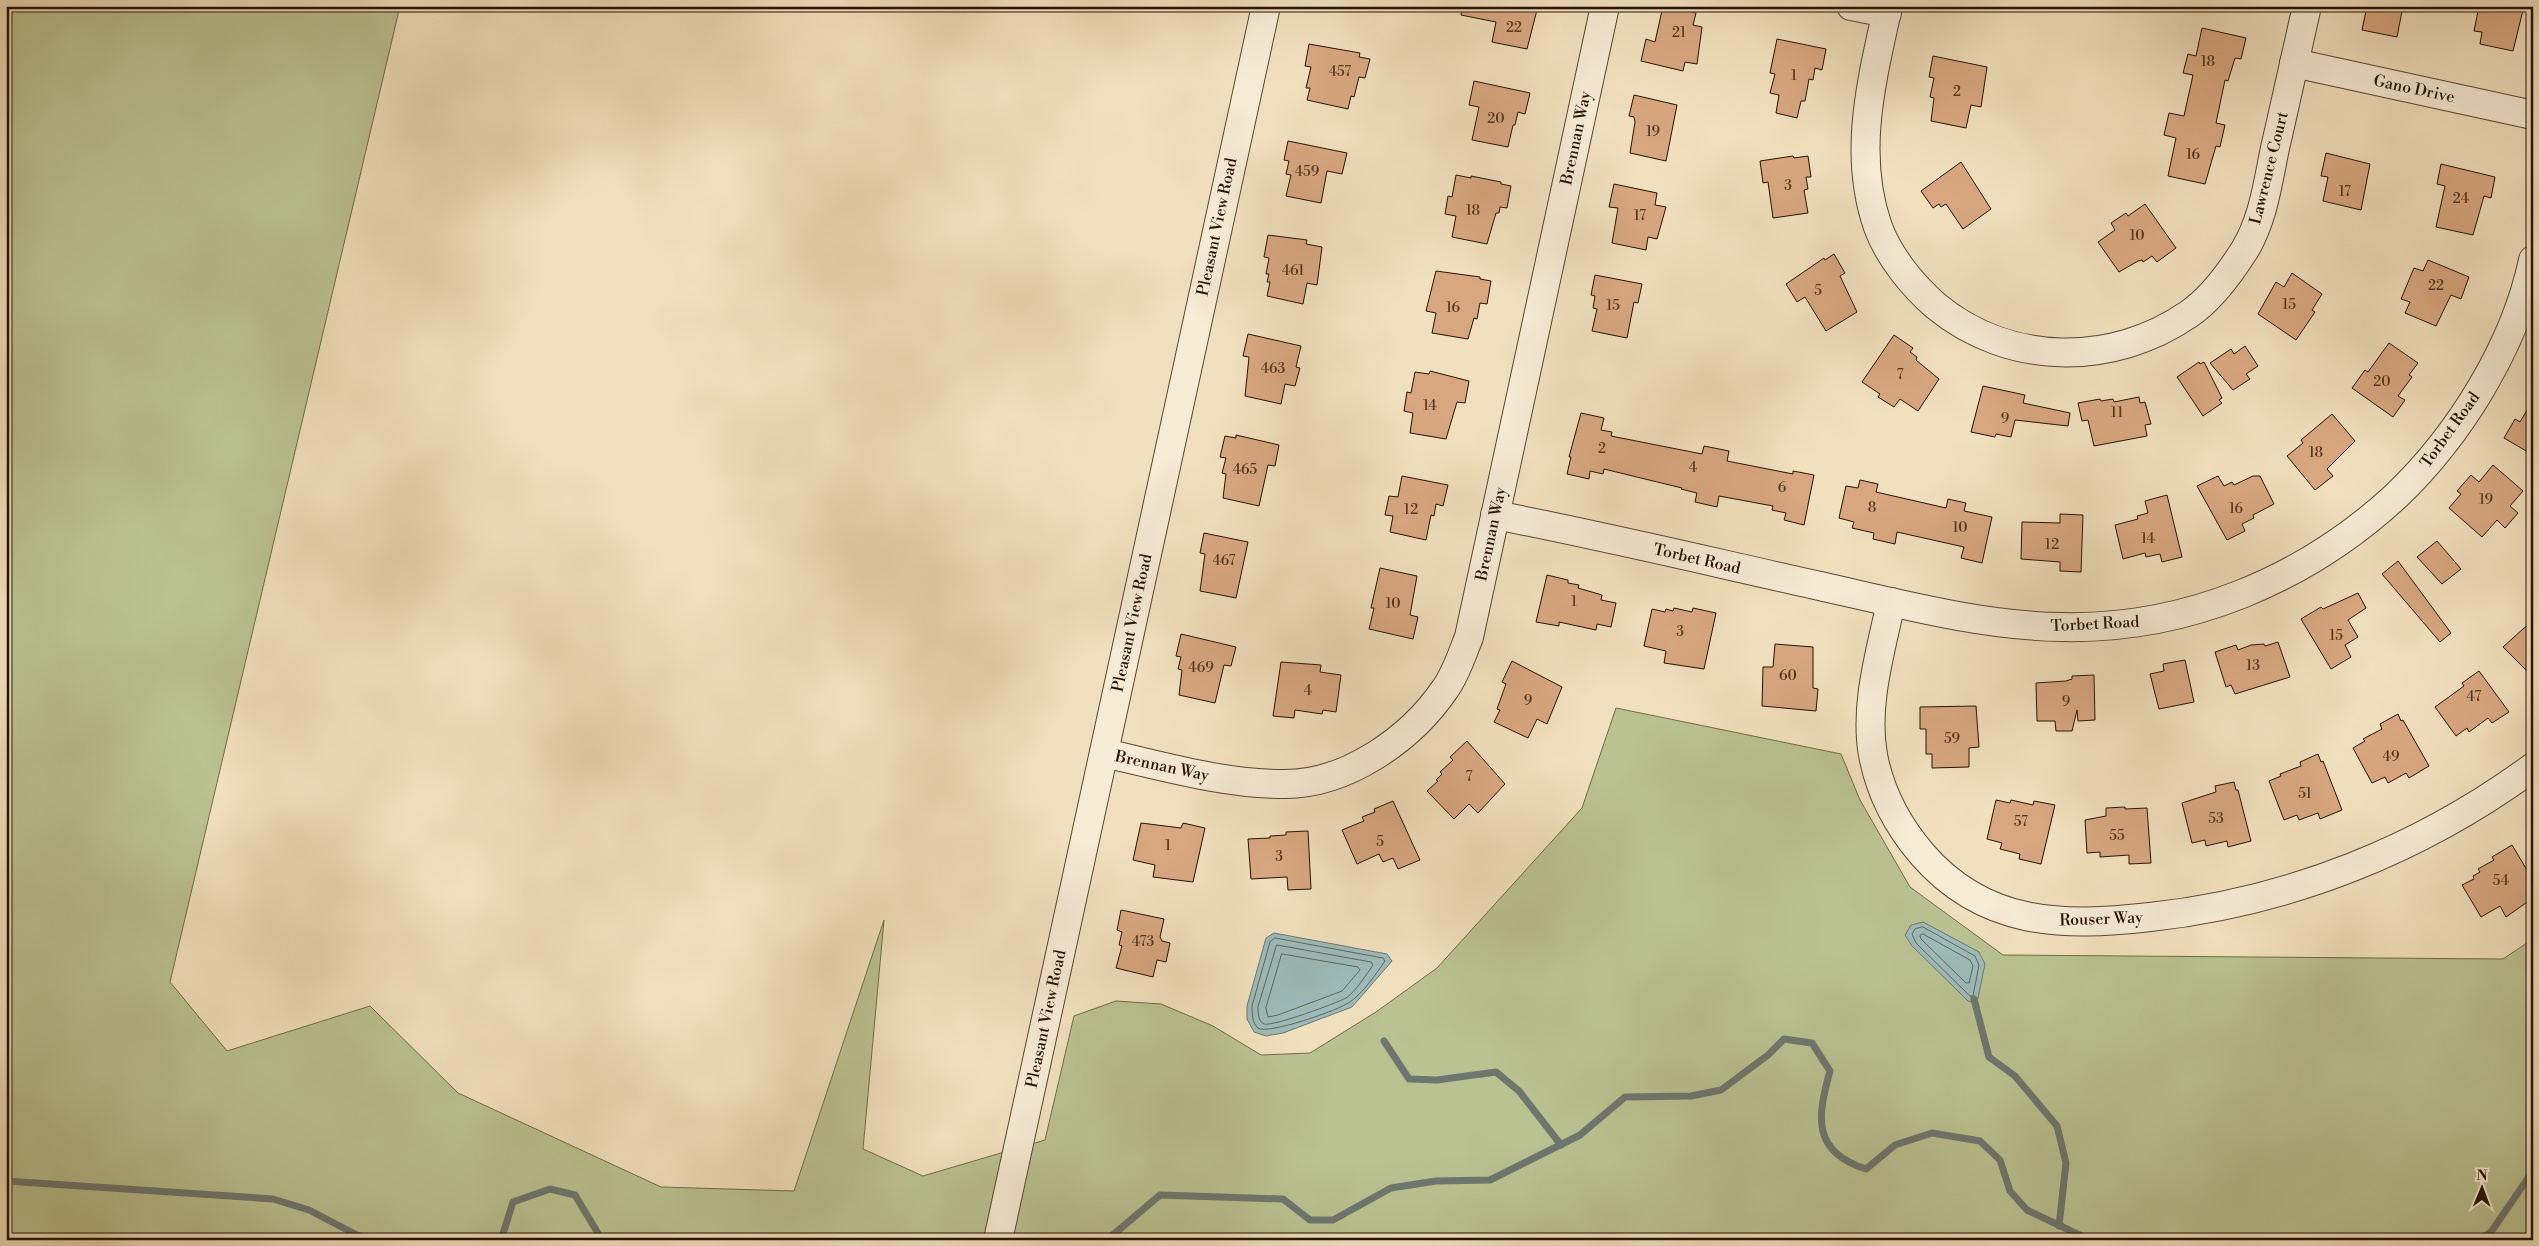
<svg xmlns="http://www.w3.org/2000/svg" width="2539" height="1246" font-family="'Libre Bodoni',serif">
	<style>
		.green { fill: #bac291; stroke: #706a48 }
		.water { fill: #9dbbb9; stroke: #6d776f }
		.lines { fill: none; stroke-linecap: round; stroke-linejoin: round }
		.shore { stroke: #61665c; stroke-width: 1 }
		.stream { stroke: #6d776f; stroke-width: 7 }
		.building { fill: #d8a780; stroke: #251200 }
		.minor-casing { stroke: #584630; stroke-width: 30 }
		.minor { stroke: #f6ebd5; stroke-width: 28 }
		.labels { text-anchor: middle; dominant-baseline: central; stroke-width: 5; stroke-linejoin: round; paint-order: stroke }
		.number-label { font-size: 14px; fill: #523720 }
		.street-label { font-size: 16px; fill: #251200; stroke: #f6ebd5 }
	</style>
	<rect width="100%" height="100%" fill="#f1e0be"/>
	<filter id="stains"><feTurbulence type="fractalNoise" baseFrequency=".004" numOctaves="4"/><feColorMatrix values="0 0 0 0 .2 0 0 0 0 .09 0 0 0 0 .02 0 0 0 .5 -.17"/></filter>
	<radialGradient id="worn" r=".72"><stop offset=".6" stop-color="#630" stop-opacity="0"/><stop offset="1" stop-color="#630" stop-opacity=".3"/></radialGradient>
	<path class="green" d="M 6,6 L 400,6 L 170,982 L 227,1051 L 370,1006 L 458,1093 L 661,1187 L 794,1191 L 884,920 L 863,1149 L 923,1176 L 1045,1140 L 1074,1016 L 1116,1001 L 1161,1004 L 1213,1026 L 1261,1055 L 1310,1053 L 1376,1012 L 1437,968 L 1582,808 L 1616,708 L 1841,754 L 1860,800 L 1910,887 L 2003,955 L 2503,959 L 2533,939 L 2533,1240 L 6,1240 Z"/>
	<g class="water">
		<path d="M 1923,922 L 1979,952 L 1985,964 L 1978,998 L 1975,1003 L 1968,1001 L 1912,946 L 1905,935 L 1911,925 Z"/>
		<path d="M 1274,933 L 1387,954 L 1392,961 L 1352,1007 L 1283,1033 L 1266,1036 L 1254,1032 L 1247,1019 L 1247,1006 L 1266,938 Z"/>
	</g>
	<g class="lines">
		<g class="shore">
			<path d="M 1923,927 L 1975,956 L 1979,965 L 1973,996 L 1970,996 L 1916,943 L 1912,934 L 1915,929 Z"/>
			<path d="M 1923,934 L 1970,960 L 1973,966 L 1969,983 L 1966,983 L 1921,939 L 1920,936 Z"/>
			<path d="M 1275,938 L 1383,958 L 1385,961 C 1376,974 1363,993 1350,1002 C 1339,1010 1268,1035 1258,1028 C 1252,1023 1252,1013 1252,1006 L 1270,942 Z"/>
			<path d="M 1277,945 L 1371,962 L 1373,965 C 1366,975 1356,991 1346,998 C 1337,1003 1272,1027 1264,1024 C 1258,1021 1258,1013 1258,1007 Z"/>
			<path d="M 1282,954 L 1358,967 L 1360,970 L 1342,991 L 1278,1015 L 1268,1017 L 1266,1008 Z"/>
		</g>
		<g class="stream">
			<path d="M 1974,999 L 1989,1057 L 2015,1076 L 2057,1126 L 2066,1163 L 2059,1226"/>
			<path d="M 1384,1041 L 1409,1079 L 1437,1080 L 1496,1072 L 1519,1091 L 1561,1145"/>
			<path d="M 6,1181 L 273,1199 L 309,1210 L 357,1235 L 374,1240"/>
			<path d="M 501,1240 L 513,1202 L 550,1189 L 575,1195 L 602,1240"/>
			<path d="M 1107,1240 L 1160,1195 L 1283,1199 L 1310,1220 L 1333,1220 L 1391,1188 L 1436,1181 L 1490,1180 L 1580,1135 L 1625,1097 L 1691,1096 L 1721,1090 L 1768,1055 L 1784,1039 L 1812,1043 L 1830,1071 C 1817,1117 1812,1152 1866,1169 L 1895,1145 L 1932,1133 L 1980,1141 L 2000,1160 L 2010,1191 L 2027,1210 L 2090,1240"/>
			<path d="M 2479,1240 L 2491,1232 L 2533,1171"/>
		</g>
	</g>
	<g class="building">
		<path d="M 1462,6 L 1538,6 L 1527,49 L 1492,42 L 1496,22 L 1461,15 Z"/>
		<path d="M 1663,6 L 1696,13 L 1693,25 L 1702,27 L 1697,64 L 1685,62 L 1683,71 L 1641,61 L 1646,39 L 1655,42 Z"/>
		<path d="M 2367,6 L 2403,6 L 2397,37 L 2362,30 Z"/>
		<path d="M 2479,6 L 2524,6 L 2513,51 L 2480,44 L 2482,32 L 2474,31 Z"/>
		<path d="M 2202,28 L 2246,38 L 2241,59 L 2235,58 L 2228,81 L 2225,80 L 2216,123 L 2225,125 L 2220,147 L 2216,146 L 2205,184 L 2168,176 L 2176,138 L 2164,135 L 2169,113 L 2184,116 L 2193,75 L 2183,73 L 2188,54 L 2196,56 Z"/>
		<path d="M 1777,39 L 1826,49 L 1822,70 L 1815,68 L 1813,80 L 1809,79 L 1805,101 L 1801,101 L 1797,118 L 1776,113 L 1779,95 L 1770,93 L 1775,74 L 1770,73 Z"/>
		<path d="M 1309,44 L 1360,53 L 1359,57 L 1370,59 L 1365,78 L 1359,77 L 1354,97 L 1351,96 L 1348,109 L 1307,100 L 1310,88 L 1306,88 L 1311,67 L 1305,66 Z"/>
		<path d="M 1933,56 L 1987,67 L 1981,107 L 1971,105 L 1966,128 L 1931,121 L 1934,98 L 1930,97 L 1934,78 L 1929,77 Z"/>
		<path d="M 1474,81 L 1530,93 L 1525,114 L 1518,112 L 1515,125 L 1513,125 L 1508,147 L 1472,140 L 1479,107 L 1469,105 Z"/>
		<path d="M 1634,95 L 1677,105 L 1666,161 L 1630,153 L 1635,122 L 1634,117 L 1629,116 Z"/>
		<path d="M 1288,141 L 1347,153 L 1342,174 L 1327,171 L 1321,203 L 1286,196 L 1291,175 L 1286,174 L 1289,161 L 1284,160 Z"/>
		<path d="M 2326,153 L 2370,164 L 2361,210 L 2323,201 L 2328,177 L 2321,176 Z"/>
		<path d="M 1793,156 L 1794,158 L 1808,156 L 1811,177 L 1806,177 L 1808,189 L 1804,190 L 1808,213 L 1773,218 L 1768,182 L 1763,183 L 1760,161 Z"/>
		<path d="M 1961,162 L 1991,209 L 1963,229 L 1946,204 L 1941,207 L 1939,204 L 1933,208 L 1921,191 Z"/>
		<path d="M 2441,164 L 2495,177 L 2491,198 L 2484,196 L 2473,235 L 2436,227 L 2445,186 L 2437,184 Z"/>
		<path d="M 1456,175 L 1471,178 L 1471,176 L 1501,182 L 1501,184 L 1511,186 L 1507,208 L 1500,207 L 1499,213 L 1496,213 L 1487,244 L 1452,237 L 1456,216 L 1445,214 L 1448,196 L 1452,197 Z"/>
		<path d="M 1614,184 L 1657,193 L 1655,205 L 1666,207 L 1657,239 L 1648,237 L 1646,250 L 1612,243 L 1618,208 L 1609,207 Z"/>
		<path d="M 2145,204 L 2176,248 L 2157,262 L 2152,256 L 2143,262 L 2142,260 L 2138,261 L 2119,272 L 2098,242 L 2115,230 L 2111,223 L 2126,213 L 2128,216 Z"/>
		<path d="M 1268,235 L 1307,240 L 1306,244 L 1322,247 L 1317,285 L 1307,283 L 1303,304 L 1267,296 L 1270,282 L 1267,282 L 1269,274 L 1266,274 L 1269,258 L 1264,257 Z"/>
		<path d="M 1834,254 L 1845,273 L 1840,276 L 1857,312 L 1826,331 L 1805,297 L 1797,302 L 1786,284 L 1824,258 L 1825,260 Z"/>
		<path d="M 2428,260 L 2469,277 L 2461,299 L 2451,295 L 2436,326 L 2405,313 L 2410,302 L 2401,299 L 2414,268 L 2423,271 Z"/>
		<path d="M 1436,271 L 1480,277 L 1480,279 L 1491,281 L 1487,304 L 1480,303 L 1477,319 L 1474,318 L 1468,339 L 1432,333 L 1436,313 L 1426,311 Z"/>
		<path d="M 2292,273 L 2322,294 L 2312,310 L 2315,312 L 2296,340 L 2258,314 L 2276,282 L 2284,287 Z"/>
		<path d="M 1595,275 L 1642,284 L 1638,303 L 1634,302 L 1627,338 L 1592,331 L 1597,309 L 1593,308 L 1595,296 L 1591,295 Z"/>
		<path d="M 1248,334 L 1301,346 L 1296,367 L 1300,368 L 1295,386 L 1285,384 L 1281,404 L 1245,396 L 1249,357 L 1243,356 Z"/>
		<path d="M 1894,335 L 1913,348 L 1910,352 L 1917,357 L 1916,360 L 1939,379 L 1918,411 L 1900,399 L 1894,407 L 1878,397 L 1880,394 L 1862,382 Z"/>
		<path d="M 2389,343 L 2418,363 L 2409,375 L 2412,377 L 2398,396 L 2405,400 L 2393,417 L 2352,388 L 2365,370 L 2368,372 Z"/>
		<path d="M 2245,346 L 2258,366 L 2246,374 L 2250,379 L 2233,390 L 2210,363 L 2231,349 L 2234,354 Z"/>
		<path d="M 2199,362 L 2200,364 L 2204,362 L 2222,398 L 2219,400 L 2222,403 L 2203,416 L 2177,377 Z"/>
		<path d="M 1430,371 L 1469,381 L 1465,403 L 1457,402 L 1446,439 L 1410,433 L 1413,413 L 1404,411 L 1407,392 L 1411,393 L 1415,372 L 1429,374 Z"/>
		<path d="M 1983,386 L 2025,395 L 2023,403 L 2070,413 L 2068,426 L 2015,420 L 2011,437 L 1996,434 L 1995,437 L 1971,432 Z"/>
		<path d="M 2139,397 L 2140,403 L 2145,402 L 2151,424 L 2145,425 L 2147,436 L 2094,446 L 2088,420 L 2082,421 L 2078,403 L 2100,399 L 2101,401 L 2113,399 L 2114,402 Z"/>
		<path d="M 2533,400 L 2533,455 L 2504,438 L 2515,419 L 2520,422 Z"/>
		<path d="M 1581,413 L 1604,418 L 1601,430 L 1612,432 L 1611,436 L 1702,454 L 1704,446 L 1729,451 L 1727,461 L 1793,474 L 1793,471 L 1814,475 L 1804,525 L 1784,520 L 1786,513 L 1772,510 L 1773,506 L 1719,496 L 1717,507 L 1695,502 L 1697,493 L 1681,489 L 1682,488 L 1604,469 L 1603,474 L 1590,471 L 1589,479 L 1567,474 L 1571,457 L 1569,457 Z"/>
		<path d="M 2332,414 L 2355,441 L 2327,469 L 2333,476 L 2315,490 L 2287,456 L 2303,443 L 2301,440 Z"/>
		<path d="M 1236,435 L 1279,445 L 1275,466 L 1268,465 L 1259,506 L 1223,498 L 1226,474 L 1222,473 L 1226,458 L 1220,457 L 1225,436 L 1236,438 Z"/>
		<path d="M 2493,465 L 2523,491 L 2510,506 L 2518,513 L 2505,528 L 2497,520 L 2482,537 L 2449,508 L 2461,494 L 2457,491 L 2471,475 L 2479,482 Z"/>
		<path d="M 1402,476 L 1448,485 L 1443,506 L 1436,504 L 1434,516 L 1431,515 L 1426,540 L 1390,532 L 1393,516 L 1385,515 L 1389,496 L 1398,497 Z"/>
		<path d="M 2218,476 L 2224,486 L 2232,482 L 2234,485 L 2253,476 L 2260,476 L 2274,504 L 2253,515 L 2254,518 L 2242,524 L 2245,531 L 2227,540 L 2197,486 Z"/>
		<path d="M 1860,480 L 1878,484 L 1876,492 L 1946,508 L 1948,499 L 1966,503 L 1964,511 L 1992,517 L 1982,563 L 1961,558 L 1964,547 L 1897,532 L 1895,544 L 1873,539 L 1874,533 L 1852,528 L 1854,522 L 1839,518 L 1846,486 L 1858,488 Z"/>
		<path d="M 2167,495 L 2182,557 L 2162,562 L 2160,554 L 2146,557 L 2145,553 L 2123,559 L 2115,525 L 2138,519 L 2137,516 L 2148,513 L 2145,501 Z"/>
		<path d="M 2060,514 L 2083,515 L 2081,572 L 2060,571 L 2060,562 L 2021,559 L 2022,522 L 2060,523 Z"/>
		<path d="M 1204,533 L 1248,542 L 1236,598 L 1200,591 L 1205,554 L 1200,553 Z"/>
		<path d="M 2437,541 L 2461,569 L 2442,584 L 2417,557 Z"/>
		<path d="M 2398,561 L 2451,633 L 2440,642 L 2382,574 Z"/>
		<path d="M 1380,568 L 1417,576 L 1410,615 L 1418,617 L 1413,639 L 1369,629 L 1374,608 L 1371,608 Z"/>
		<path d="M 1547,575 L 1568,580 L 1568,583 L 1579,585 L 1578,588 L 1602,595 L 1601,600 L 1616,603 L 1611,627 L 1597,624 L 1596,630 L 1559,622 L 1559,626 L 1536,622 Z"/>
		<path d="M 2358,593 L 2366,608 L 2348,620 L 2358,637 L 2345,645 L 2351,657 L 2331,669 L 2301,619 L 2321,607 L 2323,609 Z"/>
		<path d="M 1674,608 L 1692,612 L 1693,608 L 1716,613 L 1704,669 L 1664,663 L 1666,651 L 1644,646 L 1652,609 L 1665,612 L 1666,609 L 1673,611 Z"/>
		<path d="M 2533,620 L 2533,677 L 2503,647 Z"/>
		<path d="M 1181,634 L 1236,647 L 1231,666 L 1224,665 L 1215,703 L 1179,695 L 1182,670 L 1178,669 L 1181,657 L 1176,656 Z"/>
		<path d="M 2278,642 L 2290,677 L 2235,694 L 2231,685 L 2226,687 L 2215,652 L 2236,645 L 2238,650 L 2251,645 L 2264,644 L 2265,646 Z"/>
		<path d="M 1775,644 L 1813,647 L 1813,688 L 1818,689 L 1816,711 L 1762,706 L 1763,667 L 1773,667 Z"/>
		<path d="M 2185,660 L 2194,702 L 2159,709 L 2150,674 L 2164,671 L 2163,664 Z"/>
		<path d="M 1512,661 L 1562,687 L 1547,724 L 1537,719 L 1528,738 L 1494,722 L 1500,710 L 1497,709 L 1506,684 L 1502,682 Z"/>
		<path d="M 1281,662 L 1321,665 L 1320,672 L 1341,675 L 1336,712 L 1323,710 L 1322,714 L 1295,710 L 1294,718 L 1273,716 Z"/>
		<path d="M 2479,671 L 2509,712 L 2492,723 L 2488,718 L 2469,732 L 2467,728 L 2456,736 L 2435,707 L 2464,686 L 2462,683 Z"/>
		<path d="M 2094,675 L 2095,720 L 2078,721 L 2077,710 L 2072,731 L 2056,731 L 2055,721 L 2037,721 L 2036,683 L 2066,681 L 2072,679 L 2072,676 Z"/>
		<path d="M 1976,706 L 1979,747 L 1969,748 L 1969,767 L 1932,768 L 1932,754 L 1926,754 L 1926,729 L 1920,729 L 1920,707 Z"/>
		<path d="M 2398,714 L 2401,721 L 2403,720 L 2429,766 L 2409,778 L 2406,773 L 2388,783 L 2385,777 L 2372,783 L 2353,748 L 2365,741 L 2363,739 L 2382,729 L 2380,724 Z"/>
		<path d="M 1467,741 L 1505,784 L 1478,813 L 1469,804 L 1454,819 L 1427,791 L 1438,781 L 1436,780 L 1442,774 L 1440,772 L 1453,760 L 1450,757 Z"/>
		<path d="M 2318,754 L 2321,762 L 2323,761 L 2342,810 L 2320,819 L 2318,813 L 2299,820 L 2297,815 L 2284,820 L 2269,781 L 2281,776 L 2280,774 L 2301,766 L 2300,762 Z"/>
		<path d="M 2234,782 L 2236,790 L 2238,790 L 2251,841 L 2228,847 L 2227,841 L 2206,846 L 2205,840 L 2192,843 L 2182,803 L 2216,792 L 2215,786 Z"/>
		<path d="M 1996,800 L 2010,803 L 2011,800 L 2033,805 L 2034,801 L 2055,805 L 2041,864 L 2019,859 L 2020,854 L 2000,849 L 2002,843 L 1987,839 Z"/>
		<path d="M 1393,801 L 1420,860 L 1398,869 L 1393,858 L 1383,862 L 1379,854 L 1357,864 L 1342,830 L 1364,821 L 1362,817 L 1375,812 L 1374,809 Z"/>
		<path d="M 2125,807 L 2125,809 L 2147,808 L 2151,863 L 2129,864 L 2129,855 L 2100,857 L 2100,852 L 2087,853 L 2085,820 L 2106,816 L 2106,808 Z"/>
		<path d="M 1141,823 L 1181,828 L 1183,823 L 1205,828 L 1193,882 L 1153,877 L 1155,865 L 1133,860 Z"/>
		<path d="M 1308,831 L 1311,889 L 1288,890 L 1287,877 L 1251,879 L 1248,839 L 1270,838 L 1270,836 L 1286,835 L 1286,832 Z"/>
		<path d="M 2512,845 L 2533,880 L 2533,898 L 2506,917 L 2500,906 L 2481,917 L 2462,885 L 2474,879 L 2473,876 L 2480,872 L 2478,869 L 2494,860 L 2492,857 Z"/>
		<path d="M 1121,910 L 1164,919 L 1160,937 L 1162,941 L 1170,943 L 1166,962 L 1157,960 L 1153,977 L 1116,968 L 1122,946 L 1119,945 L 1122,932 L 1117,930 Z"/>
	</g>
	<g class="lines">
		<defs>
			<g id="minor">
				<path d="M 1851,6 L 1887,13"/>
				<path d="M 1888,6 C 1872,80 1852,153 1878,227 C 1889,257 1913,286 1936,306 C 2009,366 2112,367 2189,314 C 2211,299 2230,273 2244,251 C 2263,221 2268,182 2275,148 C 2286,101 2296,54 2307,6"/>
				<path d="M 2294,63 L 2533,115"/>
				<path d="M 1495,515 C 1604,536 1712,562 1820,586 C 1896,603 1983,626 2061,627 C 2186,630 2305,580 2396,496 C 2459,436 2515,346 2533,260"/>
				<path d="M 1891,602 C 1881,651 1864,704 1873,755 C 1880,792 1898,826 1922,854 C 1984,926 2063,927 2150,917 C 2289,902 2420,850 2533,767"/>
				<path d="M 1104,753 C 1163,766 1223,784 1283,784 C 1346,785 1411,739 1445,689 C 1456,674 1462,654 1469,637 L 1605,6"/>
				<path d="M 998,1240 L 1266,6"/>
			</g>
		</defs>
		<use href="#minor" class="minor-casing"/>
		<use href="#minor" class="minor"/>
	</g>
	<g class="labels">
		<g class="number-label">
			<text x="1514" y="28">22</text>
			<text x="1679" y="33">21</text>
			<text x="2208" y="62">18</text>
			<text x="1340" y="72">457</text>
			<text x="1794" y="76">1</text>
			<text x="1957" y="92">2</text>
			<text x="1496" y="119">20</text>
			<text x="1653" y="132">19</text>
			<text x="2193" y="155">16</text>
			<text x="1307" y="172">459</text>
			<text x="1788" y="186">3</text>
			<text x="2345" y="192">17</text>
			<text x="2461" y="199">24</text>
			<text x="1473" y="211">18</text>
			<text x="1640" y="216">17</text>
			<text x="2137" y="236">10</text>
			<text x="1293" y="271">461</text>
			<text x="2436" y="286">22</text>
			<text x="1818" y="291">5</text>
			<text x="2289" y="305">15</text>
			<text x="1613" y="306">15</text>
			<text x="1453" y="308">16</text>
			<text x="1273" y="369">463</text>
			<text x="1900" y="375">7</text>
			<text x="2382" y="382">20</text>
			<text x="1430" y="406">14</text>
			<text x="2117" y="413">11</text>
			<text x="2005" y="419">9</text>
			<text x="1602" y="449">2</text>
			<text x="2316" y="453">18</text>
			<text x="1693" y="468">4</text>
			<text x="1245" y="470">465</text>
			<text x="1782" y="488">6</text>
			<text x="2486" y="500">19</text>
			<text x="1872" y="508">8</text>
			<text x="2236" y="509">16</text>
			<text x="1411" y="510">12</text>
			<text x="1960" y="528">10</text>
			<text x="2148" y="539">14</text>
			<text x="2052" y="545">12</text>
			<text x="1224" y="561">467</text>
			<text x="1574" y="602">1</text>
			<text x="1393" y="604">10</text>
			<text x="1680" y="632">3</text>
			<text x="2336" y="636">15</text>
			<text x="2253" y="666">13</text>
			<text x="1201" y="668">469</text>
			<text x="1788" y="676">60</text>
			<text x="1308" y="691">4</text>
			<text x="2474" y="697">47</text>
			<text x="1528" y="701">9</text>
			<text x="2066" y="702">9</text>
			<text x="1952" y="739">59</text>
			<text x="2391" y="757">49</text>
			<text x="1469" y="777">7</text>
			<text x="2305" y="794">51</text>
			<text x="2216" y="819">53</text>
			<text x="2021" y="822">57</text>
			<text x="2117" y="836">55</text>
			<text x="1380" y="842">5</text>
			<text x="1168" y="846">1</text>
			<text x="1279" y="857">3</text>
			<text x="2501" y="881">54</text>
			<text x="1143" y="942">473</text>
		</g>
		<g class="street-label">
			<text transform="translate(2414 89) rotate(12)">Gano Drive</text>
			<text transform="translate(1576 138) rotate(-78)">Brennan Way</text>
			<text transform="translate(2269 168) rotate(-76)">Lawrence Court</text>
			<text transform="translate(1217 227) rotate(-78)">Pleasant View Road</text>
			<text transform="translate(2450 430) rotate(-54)">Torbet Road</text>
			<text transform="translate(1491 534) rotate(-78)">Brennan Way</text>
			<text transform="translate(1697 559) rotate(13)">Torbet Road</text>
			<text transform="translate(1132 623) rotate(-78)">Pleasant View Road</text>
			<text transform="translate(2095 624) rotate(-3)">Torbet Road</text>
			<text transform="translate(1162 766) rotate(12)">Brennan Way</text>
			<text transform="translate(2101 919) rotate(-2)">Rouser Way</text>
			<text transform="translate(1046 1019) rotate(-78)">Pleasant View Road</text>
		</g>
	</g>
	<rect width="2539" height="1246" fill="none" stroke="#f1e0be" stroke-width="25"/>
	<rect x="8" y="8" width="2524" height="1231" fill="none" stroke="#251200" stroke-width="2.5"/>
	<rect x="12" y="12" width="2514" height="1221" fill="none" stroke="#251200"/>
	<g transform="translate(2482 1188) rotate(1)" stroke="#f6ebd5" stroke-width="4" paint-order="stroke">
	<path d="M0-4L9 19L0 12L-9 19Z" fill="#251200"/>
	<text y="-8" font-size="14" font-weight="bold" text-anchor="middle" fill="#251200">N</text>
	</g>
	<rect width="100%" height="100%" filter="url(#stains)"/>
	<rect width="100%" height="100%" fill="url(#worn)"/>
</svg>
